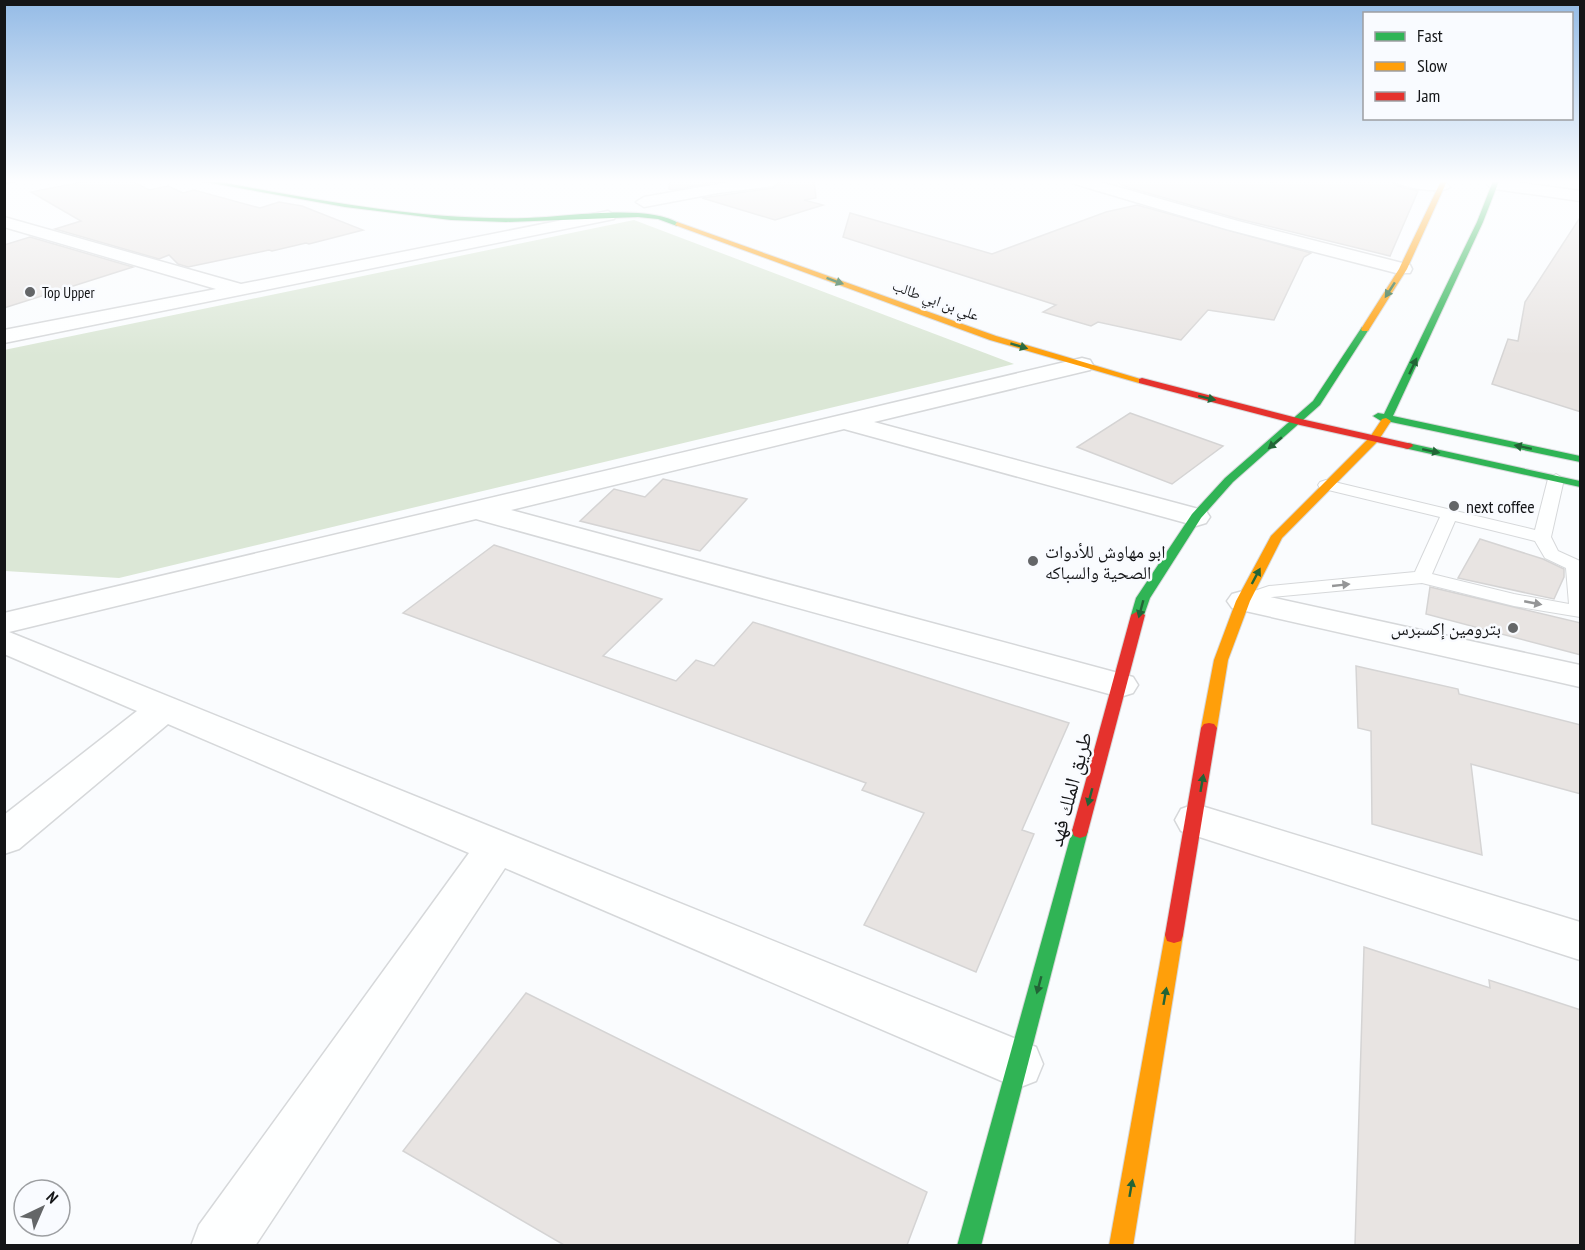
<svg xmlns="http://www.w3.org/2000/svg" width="1585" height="1250" font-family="'PT Sans Narrow','Noto Naskh Arabic',sans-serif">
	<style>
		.green { fill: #dbe7d6 }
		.building { fill: #e8e4e2; stroke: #d5d4d4; stroke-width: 1.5 }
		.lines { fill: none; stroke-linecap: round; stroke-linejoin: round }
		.lane-casing { stroke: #d6d8da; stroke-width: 2 }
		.street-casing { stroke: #d6d8da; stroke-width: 3 }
		.fast-casing { stroke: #d6d8da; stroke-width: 2 }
		.slow-casing { stroke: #d6d8da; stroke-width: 2 }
		.jam-casing { stroke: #d6d8da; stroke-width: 2 }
		.lane { fill: #feffff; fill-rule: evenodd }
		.street { fill: #feffff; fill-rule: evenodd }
		.fast { fill: #30b455; fill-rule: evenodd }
		.slow { fill: #ff9f0a; fill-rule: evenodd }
		.jam { fill: #e5322d; fill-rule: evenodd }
		.oneway { fill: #226436 }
		.oneway2 { fill: #959697 }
		.poi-dot { fill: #646668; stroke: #f9fbff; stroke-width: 2 }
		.labels { text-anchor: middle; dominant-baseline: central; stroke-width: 5; stroke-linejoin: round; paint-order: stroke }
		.far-poi-label { font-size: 15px; fill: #141517; stroke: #f9fbff; text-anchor: start }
		.far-street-label { font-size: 15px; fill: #141517; stroke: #f9fbff }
		.poi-label { font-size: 18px; fill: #141517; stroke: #f9fbff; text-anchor: start }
		.near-street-label { font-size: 21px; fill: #141517; stroke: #f9fbff }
	</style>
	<rect width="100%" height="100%" fill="#fafcfe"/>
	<path class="green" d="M 634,220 L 1014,364 L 119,578 L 5,571 L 4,350 Z"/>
	<g class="building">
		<path d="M 87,181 L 132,181 L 149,190 L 168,186 L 183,193 L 194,190 L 260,208 L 279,202 L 302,206 L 363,230 L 309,244 L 306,243 L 272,251 L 269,250 L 188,267 L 178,264 L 169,255 L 159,259 L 55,229 L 81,221 L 31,192 Z"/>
		<path d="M 670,181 L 721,181 L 673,190 L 669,189 Z"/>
		<path d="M 782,181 L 814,181 L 816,198 L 804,200 L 823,205 L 775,220 L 702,198 L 773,188 Z"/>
		<path d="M 1118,181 L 1392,181 L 1397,186 L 1418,191 L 1390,256 L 1239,219 L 1130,188 L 1118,183 Z"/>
		<path d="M 1137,205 L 1311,253 L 1304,257 L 1274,320 L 1208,310 L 1181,340 L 1098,322 L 1091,326 L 1043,312 L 1056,305 L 843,237 L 850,213 L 992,254 L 1106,212 Z"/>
		<path d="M 1581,216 L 1581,412 L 1492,384 L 1508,339 L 1518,341 L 1525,302 Z"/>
		<path d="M 30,237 L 133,267 L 4,308 L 4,245 Z"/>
		<path d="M 1130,413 L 1223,446 L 1172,484 L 1077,447 Z"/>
		<path d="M 663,479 L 747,499 L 700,551 L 580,521 L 614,489 L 645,497 Z"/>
		<path d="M 1480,539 L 1543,559 L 1564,569 L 1564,577 L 1554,599 L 1458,578 Z"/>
		<path d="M 494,545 L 662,599 L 603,656 L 676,681 L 696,660 L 714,666 L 753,622 L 1069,723 L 1022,830 L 1034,834 L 976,972 L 864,925 L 924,813 L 862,790 L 866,783 L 403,613 Z"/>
		<path d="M 1430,587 L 1581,623 L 1581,655 L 1426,614 Z"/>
		<path d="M 1356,666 L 1458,689 L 1459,694 L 1581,725 L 1581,794 L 1471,764 L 1482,855 L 1372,824 L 1371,731 L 1358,728 Z"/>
		<path d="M 1364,947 L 1490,988 L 1489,980 L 1581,1010 L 1581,1245 L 1355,1245 Z"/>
		<path d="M 526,993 L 927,1192 L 907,1245 L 564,1245 L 403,1151 Z"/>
	</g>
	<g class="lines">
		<defs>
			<path id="lane" d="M 1556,474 L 1564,479 L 1551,537 L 1558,551 L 1580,561 L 1580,617 L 1514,606 L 1422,583 L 1272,597 L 1243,607 L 1236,605 L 1234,601 L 1236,597 L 1269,586 L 1415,572 L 1440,517 L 1320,488 L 1318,485 L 1320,482 L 1326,480 L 1535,530 L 1548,479 ZM 1455,521 L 1535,541 L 1545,558 L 1566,568 L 1569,604 L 1514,594 L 1432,574 Z"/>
			<g id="street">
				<path d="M 735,181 L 780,181 L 773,186 L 718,193 L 644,207 L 636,202 L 644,197 Z"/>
				<path d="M 1073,181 L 1097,181 L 1238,221 L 1410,265 L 1412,269 L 1410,273 L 1396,273 L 1226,229 L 1075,184 Z"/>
				<path d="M 1394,181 L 1434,181 L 1447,184 L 1450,187 C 1443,194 1401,188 1394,181 Z"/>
				<path d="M 1489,181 L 1508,181 L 1580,191 L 1580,201 L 1495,189 L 1490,187 L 1487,184 Z"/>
				<path d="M 608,211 L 616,216 L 614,219 L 4,343 L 4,330 L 216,289 L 4,227 L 4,217 L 241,284 Z"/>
				<path d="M 1082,358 L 1090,360 L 1093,365 L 1090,370 L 874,422 L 1206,511 L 1210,517 L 1206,523 L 1196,526 L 1186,523 L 844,429 L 511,510 L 1133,677 L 1138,685 L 1133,693 L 1120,697 L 476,519 L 9,632 L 1036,1047 L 1043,1064 L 1036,1081 L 1018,1088 L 505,868 L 255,1246 L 191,1246 L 199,1225 L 469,853 L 168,724 L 19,849 L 4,854 L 4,815 L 137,711 L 4,654 L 4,613 Z"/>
				<path d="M 1243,591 L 1580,665 L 1580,687 L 1232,608 L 1227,601 L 1232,594 Z"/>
				<path d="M 1195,804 L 1580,922 L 1580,960 L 1181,831 L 1175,820 L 1181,809 Z"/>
			</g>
			<g id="fast">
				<path d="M 4,181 L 16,181 L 4,185 Z"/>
				<path d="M 200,181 L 215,181 C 317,200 423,221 527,218 C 566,217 649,203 680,224 L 677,226 L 658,219 L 638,217 L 506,222 L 451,220 L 345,207 Z"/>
				<path d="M 1493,181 L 1499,181 L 1483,222 L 1393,416 L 1580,456 L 1580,462 L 1391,422 L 1386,424 L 1373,416 L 1378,413 L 1384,414 L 1477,222 Z"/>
				<path d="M 1362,327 L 1369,329 L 1320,405 L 1233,482 L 1201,518 L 1150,598 L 1143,618 L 1133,618 L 1131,615 L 1136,598 L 1192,514 L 1225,478 L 1313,401 Z"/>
				<path d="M 1408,443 L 1580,481 L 1580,487 L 1404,448 L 1404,444 Z"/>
				<path d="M 1080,824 L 1086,826 L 1088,831 L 981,1246 L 957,1246 L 1072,831 L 1074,826 Z"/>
			</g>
			<g id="slow">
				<path d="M 1441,181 L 1447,181 L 1407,269 L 1368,331 L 1362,331 L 1361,329 L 1399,269 Z"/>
				<path d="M 677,222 L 996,336 L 1147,381 L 1139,383 L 990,340 L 675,225 Z"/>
				<path d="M 1386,418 L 1391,421 L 1378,441 L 1282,538 L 1250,601 L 1228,660 L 1217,728 L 1214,732 L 1204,732 L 1201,728 L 1214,660 L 1236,601 L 1271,536 L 1370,437 L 1382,419 Z"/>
				<path d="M 1174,927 L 1181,929 L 1183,935 L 1133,1246 L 1109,1246 L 1165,935 L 1167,929 Z"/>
			</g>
			<g id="jam">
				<path d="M 1142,378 L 1301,419 L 1412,444 L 1413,446 L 1408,449 L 1300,425 L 1139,383 L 1139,379 Z"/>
				<path d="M 1138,611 L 1145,615 L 1088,831 L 1086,836 L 1080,838 L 1074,836 L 1072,831 L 1131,615 Z"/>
				<path d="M 1209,723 L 1214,724 L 1217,728 L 1183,935 L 1181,941 L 1174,943 L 1167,941 L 1165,935 L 1201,728 L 1204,724 Z"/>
			</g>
		</defs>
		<use href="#lane" class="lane-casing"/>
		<use href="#street" class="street-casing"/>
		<use href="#fast" class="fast-casing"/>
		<use href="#slow" class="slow-casing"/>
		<use href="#jam" class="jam-casing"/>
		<use href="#lane" class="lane"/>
		<use href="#street" class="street"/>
		<use href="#fast" class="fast"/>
		<use href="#slow" class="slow"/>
		<use href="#jam" class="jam"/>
	</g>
	<defs><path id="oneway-solid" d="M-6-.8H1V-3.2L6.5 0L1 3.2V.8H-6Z" transform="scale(1.5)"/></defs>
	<g class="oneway">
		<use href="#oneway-solid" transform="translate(835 281) rotate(20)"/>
		<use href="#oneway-solid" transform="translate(1390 290) rotate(123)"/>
		<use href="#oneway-solid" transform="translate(1019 346) rotate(17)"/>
		<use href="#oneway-solid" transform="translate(1413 366) rotate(-65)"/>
		<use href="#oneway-solid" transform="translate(1207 398) rotate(14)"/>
		<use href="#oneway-solid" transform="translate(1275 443) rotate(140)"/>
		<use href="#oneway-solid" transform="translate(1523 447) rotate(-168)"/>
		<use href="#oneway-solid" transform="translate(1431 451) rotate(12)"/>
		<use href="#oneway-solid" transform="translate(1256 576) rotate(-62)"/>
		<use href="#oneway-solid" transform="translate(1141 609) rotate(105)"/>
		<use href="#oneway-solid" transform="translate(1202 783) rotate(-80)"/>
		<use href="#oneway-solid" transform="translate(1090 797) rotate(105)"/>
		<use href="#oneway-solid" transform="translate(1039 985) rotate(105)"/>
		<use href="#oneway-solid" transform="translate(1165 996) rotate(-80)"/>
		<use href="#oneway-solid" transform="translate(1131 1188) rotate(-80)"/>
	</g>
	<g class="oneway2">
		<use href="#oneway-solid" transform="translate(1341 585) rotate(-6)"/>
		<use href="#oneway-solid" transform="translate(1533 603) rotate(11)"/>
	</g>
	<linearGradient id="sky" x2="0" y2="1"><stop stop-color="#94bbe6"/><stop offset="0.51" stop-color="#fdfeff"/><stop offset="1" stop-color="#fdfeff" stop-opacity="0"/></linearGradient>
	<rect width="1585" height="356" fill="url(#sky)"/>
	<g class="poi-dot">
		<circle cx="30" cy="292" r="6"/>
		<circle cx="1454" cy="506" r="6"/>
		<circle cx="1033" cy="561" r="6"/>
		<circle cx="1513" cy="628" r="6"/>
	</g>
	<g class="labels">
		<g class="far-poi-label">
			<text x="42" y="292">Top Upper</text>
		</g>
		<g class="far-street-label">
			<text transform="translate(936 300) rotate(20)">علي بن ابي طالب</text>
		</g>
		<g class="poi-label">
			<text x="1466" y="506">next coffee</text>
			<text x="1045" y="551">ابو مهاوش للأدوات<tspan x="1045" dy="21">الصحية والسباكه</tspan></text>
			<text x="1501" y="628" text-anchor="end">بترومين إكسبرس</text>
		</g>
		<g class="near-street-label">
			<text transform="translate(1070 789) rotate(-75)">طريق الملك فهد</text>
		</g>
	</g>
	<rect width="1585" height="1250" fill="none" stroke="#141517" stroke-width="12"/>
	<rect x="1363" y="12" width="210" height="108" fill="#f9fbff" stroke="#9d9fa2" stroke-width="1.5"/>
	<rect x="1375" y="32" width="30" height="9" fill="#30b455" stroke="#9d9fa2" stroke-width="1.5"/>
	<text x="1417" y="42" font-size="18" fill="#141517">Fast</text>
	<rect x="1375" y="62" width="30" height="9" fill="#ff9f0a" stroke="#9d9fa2" stroke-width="1.5"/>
	<text x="1417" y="72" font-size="18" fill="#141517">Slow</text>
	<rect x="1375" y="92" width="30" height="9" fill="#e5322d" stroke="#9d9fa2" stroke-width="1.5"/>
	<text x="1417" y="102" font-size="18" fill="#141517">Jam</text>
	<g transform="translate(42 1208) rotate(44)"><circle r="28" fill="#f9fbff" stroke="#9d9fa2" stroke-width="1.5"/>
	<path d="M0-4.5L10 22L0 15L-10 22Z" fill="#646668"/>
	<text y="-9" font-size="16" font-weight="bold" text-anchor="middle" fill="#141517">N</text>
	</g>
</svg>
